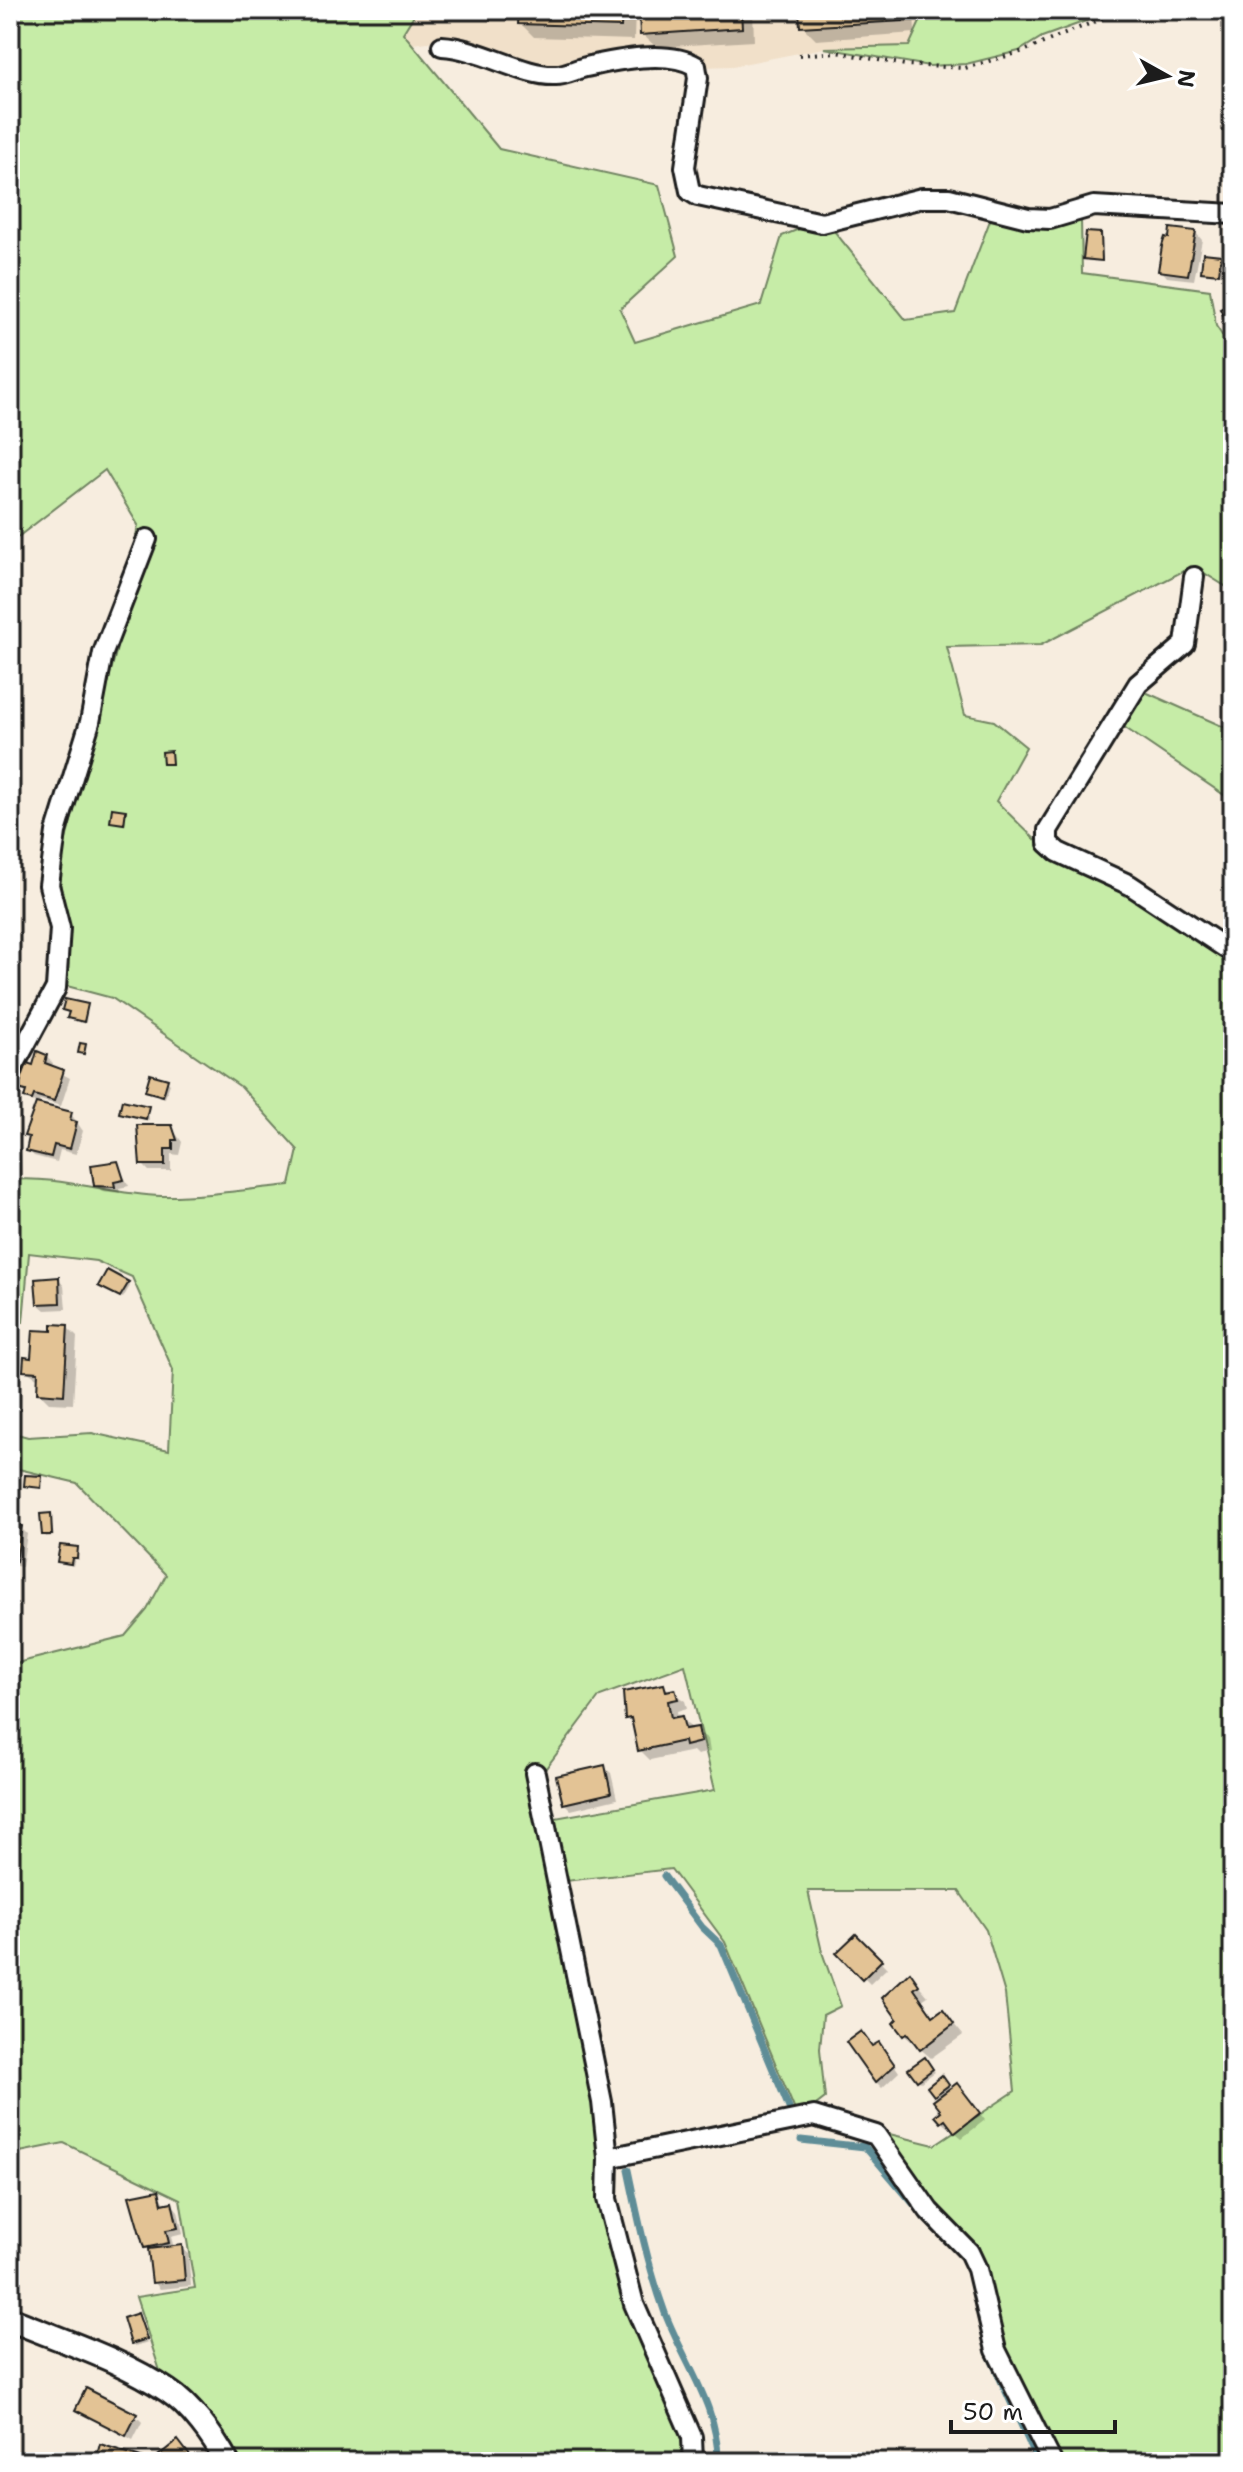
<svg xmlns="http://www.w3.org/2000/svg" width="1243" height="2472" font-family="'Shantell Sans',sans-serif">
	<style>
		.built { fill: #f1e0c9 }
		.green { fill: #c6eca7; stroke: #718462; stroke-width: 2 }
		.shadow { fill: #0003 }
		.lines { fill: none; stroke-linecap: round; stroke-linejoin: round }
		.stream { stroke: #5f8d97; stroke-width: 7 }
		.building { fill: #e3c395; stroke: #1c1c1c; stroke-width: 2 }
		.minor-casing { stroke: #1c1c1c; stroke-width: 24 }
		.tertiary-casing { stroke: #1c1c1c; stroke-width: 28 }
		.path { stroke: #1c1c1c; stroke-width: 4; stroke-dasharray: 2 6; stroke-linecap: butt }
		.minor { stroke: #fff; stroke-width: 18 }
		.tertiary { stroke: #fff; stroke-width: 22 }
	</style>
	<rect width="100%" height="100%" fill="#f7eddf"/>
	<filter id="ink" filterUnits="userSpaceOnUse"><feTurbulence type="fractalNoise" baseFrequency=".0125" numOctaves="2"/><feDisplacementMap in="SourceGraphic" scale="16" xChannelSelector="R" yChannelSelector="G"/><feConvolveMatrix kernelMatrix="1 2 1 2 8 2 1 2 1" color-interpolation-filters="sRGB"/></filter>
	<g filter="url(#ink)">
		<path class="built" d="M 417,10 L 920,10 L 920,22 L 909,46 L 824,48 L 733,66 L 703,67 L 689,56 L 544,70 L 456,38 L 413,44 L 403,32 Z"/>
		<g class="green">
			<path d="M 10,10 L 417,10 L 403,33 L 499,149 L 659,185 L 678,256 L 620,309 L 635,342 L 761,305 L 782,236 L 804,227 L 831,227 L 906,320 L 955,313 L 992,215 L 1081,219 L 1082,273 L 1210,290 L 1216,326 L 1233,352 L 1233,591 L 1204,573 L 1187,569 L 1041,645 L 947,647 L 965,715 L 994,721 L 1026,747 L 996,801 L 1051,855 L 1136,893 L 1233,961 L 1233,2462 L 1057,2462 L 1000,2344 L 987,2280 L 877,2131 L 934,2145 L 1015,2091 L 1005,1994 L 986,1930 L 959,1891 L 808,1891 L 822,1952 L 841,2006 L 823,2015 L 820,2049 L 825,2098 L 812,2108 L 796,2113 L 725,1942 L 671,1869 L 566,1881 L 555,1818 L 715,1790 L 685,1665 L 600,1696 L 546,1768 L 531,1770 L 595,2116 L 601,2203 L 677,2415 L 685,2462 L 235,2462 L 161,2374 L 136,2297 L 195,2288 L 180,2199 L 64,2143 L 10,2154 L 10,1668 L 21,1662 L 125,1636 L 147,1610 L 166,1575 L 77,1483 L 10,1467 L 10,1432 L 28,1437 L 92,1433 L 169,1450 L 173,1370 L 132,1277 L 96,1261 L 29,1253 L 23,1322 L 10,1322 L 10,1180 C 59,1175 111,1195 161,1196 C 203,1197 248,1189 290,1185 L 298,1150 L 241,1087 L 112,998 L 63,985 L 60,862 L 116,652 L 138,525 L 105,470 L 10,543 Z"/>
			<path d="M 920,10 L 1116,10 L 1042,37 L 1019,51 L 966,64 L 929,66 L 824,48 L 909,46 L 920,22 Z"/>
			<path d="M 1143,691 L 1233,731 L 1233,801 L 1121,725 Z"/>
		</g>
		<g class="shadow">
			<path d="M 521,10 L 635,10 L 634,40 L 534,37 L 520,23 Z"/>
			<path d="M 641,10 L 753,10 L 754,41 L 656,47 L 642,34 Z"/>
			<path d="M 801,10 L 914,10 L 915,33 L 816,40 L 802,26 Z"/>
			<path d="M 1196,233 L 1202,240 L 1194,280 L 1167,277 L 1161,270 Z"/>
			<path d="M 1100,235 L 1103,262 L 1088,261 L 1085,258 Z"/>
			<path d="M 1220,257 L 1221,275 L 1206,274 L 1204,271 Z"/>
			<path d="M 125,812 L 126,825 L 112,821 Z"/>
			<path d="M 87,1006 L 86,1023 L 72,1020 L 65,1010 Z"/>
			<path d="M 46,1057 L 53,1063 L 51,1068 L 70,1078 L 61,1106 L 40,1100 L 38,1106 L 71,1114 L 83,1131 L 76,1154 L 60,1150 L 57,1162 L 34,1156 L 28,1150 L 31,1140 L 26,1135 L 37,1105 L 20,1088 Z"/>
			<path d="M 167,1081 L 170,1084 L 165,1098 L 147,1090 Z"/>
			<path d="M 148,1107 L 149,1120 L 122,1113 Z"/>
			<path d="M 171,1127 L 182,1142 L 179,1155 L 171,1154 L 171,1171 L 149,1171 L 142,1164 Z"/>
			<path d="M 10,1149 L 21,1155 L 22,1175 L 10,1175 Z"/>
			<path d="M 117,1163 L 129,1186 L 119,1188 L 120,1193 L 102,1191 L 96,1185 Z"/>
			<path d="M 58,1279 L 64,1286 L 66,1309 L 45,1310 L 38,1304 Z"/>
			<path d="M 127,1283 L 130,1286 L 123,1298 L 103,1288 Z"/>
			<path d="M 67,1327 L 77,1337 L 73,1404 L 49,1403 L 39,1393 L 40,1380 L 25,1370 L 53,1333 Z"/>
			<path d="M 41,1478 L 43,1489 L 26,1485 Z"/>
			<path d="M 50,1515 L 54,1536 L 46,1537 L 44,1534 Z"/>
			<path d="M 10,1526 L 21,1528 L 27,1534 L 22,1567 L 10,1565 Z"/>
			<path d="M 77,1549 L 79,1560 L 75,1559 L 73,1566 L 59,1562 Z"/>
			<path d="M 663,1686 L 685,1701 L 687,1708 L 677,1711 L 678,1718 L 708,1739 L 710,1752 L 697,1755 L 693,1751 L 650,1760 L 640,1750 L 635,1725 L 627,1718 Z"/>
			<path d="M 604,1767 L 611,1773 L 617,1799 L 571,1810 L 564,1803 Z"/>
			<path d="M 856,1936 L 887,1968 L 870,1984 L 839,1953 Z"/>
			<path d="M 910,1975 L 928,1996 L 922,2000 L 935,2018 L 943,2011 L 963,2035 L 931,2058 L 904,2035 L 899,2019 Z"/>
			<path d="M 873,2048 L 885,2051 L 899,2072 L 882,2088 L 876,2082 Z"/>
			<path d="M 927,2062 L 935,2072 L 921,2082 L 918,2080 Z"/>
			<path d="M 942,2078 L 951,2090 L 963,2092 L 985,2120 L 962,2138 L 942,2122 L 944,2112 L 930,2088 Z"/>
			<path d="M 158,2192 L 166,2205 L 172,2204 L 178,2211 L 183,2234 L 171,2237 L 174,2248 L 181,2248 L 188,2254 L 191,2286 L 160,2289 L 154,2282 L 151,2252 L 145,2247 Z"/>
			<path d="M 10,2193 L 16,2211 L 13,2241 L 10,2241 Z"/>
			<path d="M 138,2315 L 148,2342 L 135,2346 L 132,2343 Z"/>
			<path d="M 78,2409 L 136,2416 L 142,2422 L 133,2440 Z"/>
		</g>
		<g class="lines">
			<g class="stream">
				<path d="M 664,1876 L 702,1927 L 721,1945 L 789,2108"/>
				<path d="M 801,2140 L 865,2147 L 933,2227"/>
				<path d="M 628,2170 C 638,2218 648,2266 665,2313 C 684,2363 719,2407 718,2462"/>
				<path d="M 988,2352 L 1038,2462"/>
			</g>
		</g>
		<g class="building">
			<path d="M 519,10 L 622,10 L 621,27 L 518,24 Z"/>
			<path d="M 639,10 L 741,10 L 742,28 L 640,35 Z"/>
			<path d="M 799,10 L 902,10 L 903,21 L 800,27 Z"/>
			<path d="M 1170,228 L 1196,231 L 1188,275 L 1158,271 L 1162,246 L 1165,237 L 1169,238 Z"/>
			<path d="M 1086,232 L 1101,233 L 1102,261 L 1083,259 Z"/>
			<path d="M 1203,253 L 1221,255 L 1219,274 L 1201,272 Z"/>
			<path d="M 1233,303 L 1233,329 L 1231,330 L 1220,309 Z"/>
			<path d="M 171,751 L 172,764 L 163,764 L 162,752 Z"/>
			<path d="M 112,808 L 126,810 L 124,824 L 110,822 Z"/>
			<path d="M 65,999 L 88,1004 L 84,1022 L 67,1018 L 69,1012 L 62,1010 Z"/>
			<path d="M 80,1043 L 86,1044 L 84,1054 L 78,1053 Z"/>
			<path d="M 37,1051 L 47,1055 L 45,1063 L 64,1070 L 54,1101 L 34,1095 L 32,1100 L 24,1098 L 26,1091 L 18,1089 L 27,1063 L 33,1065 Z"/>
			<path d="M 150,1074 L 168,1079 L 163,1096 L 145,1091 Z"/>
			<path d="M 122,1100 L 149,1106 L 146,1119 L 119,1113 Z"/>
			<path d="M 36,1103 L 72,1112 L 70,1120 L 77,1122 L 70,1149 L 54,1145 L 51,1157 L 26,1151 L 29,1137 L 24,1136 Z"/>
			<path d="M 137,1125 L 172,1125 L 177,1140 L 173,1140 L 173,1149 L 165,1149 L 165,1165 L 140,1165 Z"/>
			<rect x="10" y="1147" width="6" height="22"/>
			<path d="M 118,1161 L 124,1180 L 114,1182 L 115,1187 L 94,1186 L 91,1165 Z"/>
			<path d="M 107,1270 L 129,1282 L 120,1297 L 98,1286 Z"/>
			<path d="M 59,1277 L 60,1303 L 37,1304 L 35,1279 Z"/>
			<path d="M 52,1324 L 68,1325 L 64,1395 L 37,1393 L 38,1372 L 23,1371 L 24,1357 L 31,1358 L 33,1330 L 52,1331 Z"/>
			<path d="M 25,1475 L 42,1476 L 41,1488 L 24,1486 Z"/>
			<path d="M 51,1513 L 52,1535 L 42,1535 L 40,1514 Z"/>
			<path d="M 10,1524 L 22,1526 L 16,1561 L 10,1560 Z"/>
			<path d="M 60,1545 L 78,1547 L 77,1558 L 72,1558 L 71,1564 L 57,1562 Z"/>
			<path d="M 664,1684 L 666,1691 L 675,1689 L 678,1699 L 668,1701 L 671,1718 L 682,1716 L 685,1729 L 698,1727 L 701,1742 L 685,1746 L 684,1741 L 638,1751 L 631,1718 L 625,1719 L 623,1692 Z"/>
			<path d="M 605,1765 L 611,1793 L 563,1804 L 556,1776 Z"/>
			<path d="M 856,1934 L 882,1960 L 862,1980 L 836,1953 Z"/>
			<path d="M 910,1972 L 919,1985 L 914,1989 L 933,2016 L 943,2009 L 954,2024 L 920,2050 L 907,2033 L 903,2036 L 893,2023 L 897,2019 L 882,1998 Z"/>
			<path d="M 861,2031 L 872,2046 L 879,2042 L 895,2065 L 875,2083 L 846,2042 Z"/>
			<path d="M 925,2057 L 933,2069 L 917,2081 L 908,2069 Z"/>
			<path d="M 942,2075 L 949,2085 L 934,2096 L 927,2087 Z"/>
			<path d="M 957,2083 L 980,2113 L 955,2133 L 945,2120 L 941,2123 L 935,2116 L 941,2111 L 933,2101 Z"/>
			<path d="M 159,2190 L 162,2204 L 172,2202 L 178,2228 L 166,2230 L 169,2243 L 144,2248 L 129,2196 Z"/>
			<path d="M 182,2245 L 185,2280 L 152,2283 L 148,2249 Z"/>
			<path d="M 138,2313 L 147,2339 L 131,2344 L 123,2318 Z"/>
			<path d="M 86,2388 L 137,2414 L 126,2436 L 75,2410 Z"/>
			<path d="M 178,2440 L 191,2457 L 185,2462 L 163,2462 L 158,2456 Z"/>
			<path d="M 100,2444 L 147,2459 L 146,2462 L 95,2462 Z"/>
		</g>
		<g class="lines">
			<defs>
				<g id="minor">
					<path d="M 442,46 C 480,48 524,77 556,75 C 566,75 576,69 586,67 C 617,60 668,49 696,66 L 698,78 L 685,167 L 690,191 L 698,196 L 822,223 L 922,198 L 949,198 L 1028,218 L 1050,219 L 1094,206 L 1233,214"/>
					<path d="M 1194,577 L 1185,644 L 1138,684 L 1048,830 L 1048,843 L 1058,852 L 1130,885 L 1233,953"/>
					<path d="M 10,1073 L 56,988 L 60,928 L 49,885 L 56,832 L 90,722 L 103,653 L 147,539"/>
					<path d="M 535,1773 L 602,2102 L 608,2158 L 607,2199 L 634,2304 L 692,2437 L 693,2462"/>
					<path d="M 608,2158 L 814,2116 L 876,2135 L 929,2211 L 969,2252 L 977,2269 L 996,2350 L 1052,2462"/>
				</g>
				<path id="tertiary" d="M 10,2319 C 62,2341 121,2359 168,2391 C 191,2406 214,2438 227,2462"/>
			</defs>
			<use href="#minor" class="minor-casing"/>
			<use href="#tertiary" class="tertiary-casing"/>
			<path class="path" d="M 799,55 L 836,52 L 905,65 L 965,68 L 1024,51 L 1122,10"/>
			<use href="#minor" class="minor"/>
			<use href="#tertiary" class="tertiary"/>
		</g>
	</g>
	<rect width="1243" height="2472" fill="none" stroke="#fff" stroke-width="40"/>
	<rect x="20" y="20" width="1203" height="2432" fill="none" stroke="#1c1c1c" stroke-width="3" filter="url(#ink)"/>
	<g transform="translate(1167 76) rotate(98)" stroke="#ffffff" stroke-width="6" paint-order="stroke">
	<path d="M0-6L14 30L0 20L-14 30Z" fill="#1c1c1c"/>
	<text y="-12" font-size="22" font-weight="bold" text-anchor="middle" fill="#1c1c1c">N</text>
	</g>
	<path d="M951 2420v12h164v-12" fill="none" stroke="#1c1c1c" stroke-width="4"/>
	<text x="963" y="2420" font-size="24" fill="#1c1c1c" stroke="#ffffff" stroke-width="6" paint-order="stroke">50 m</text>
</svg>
